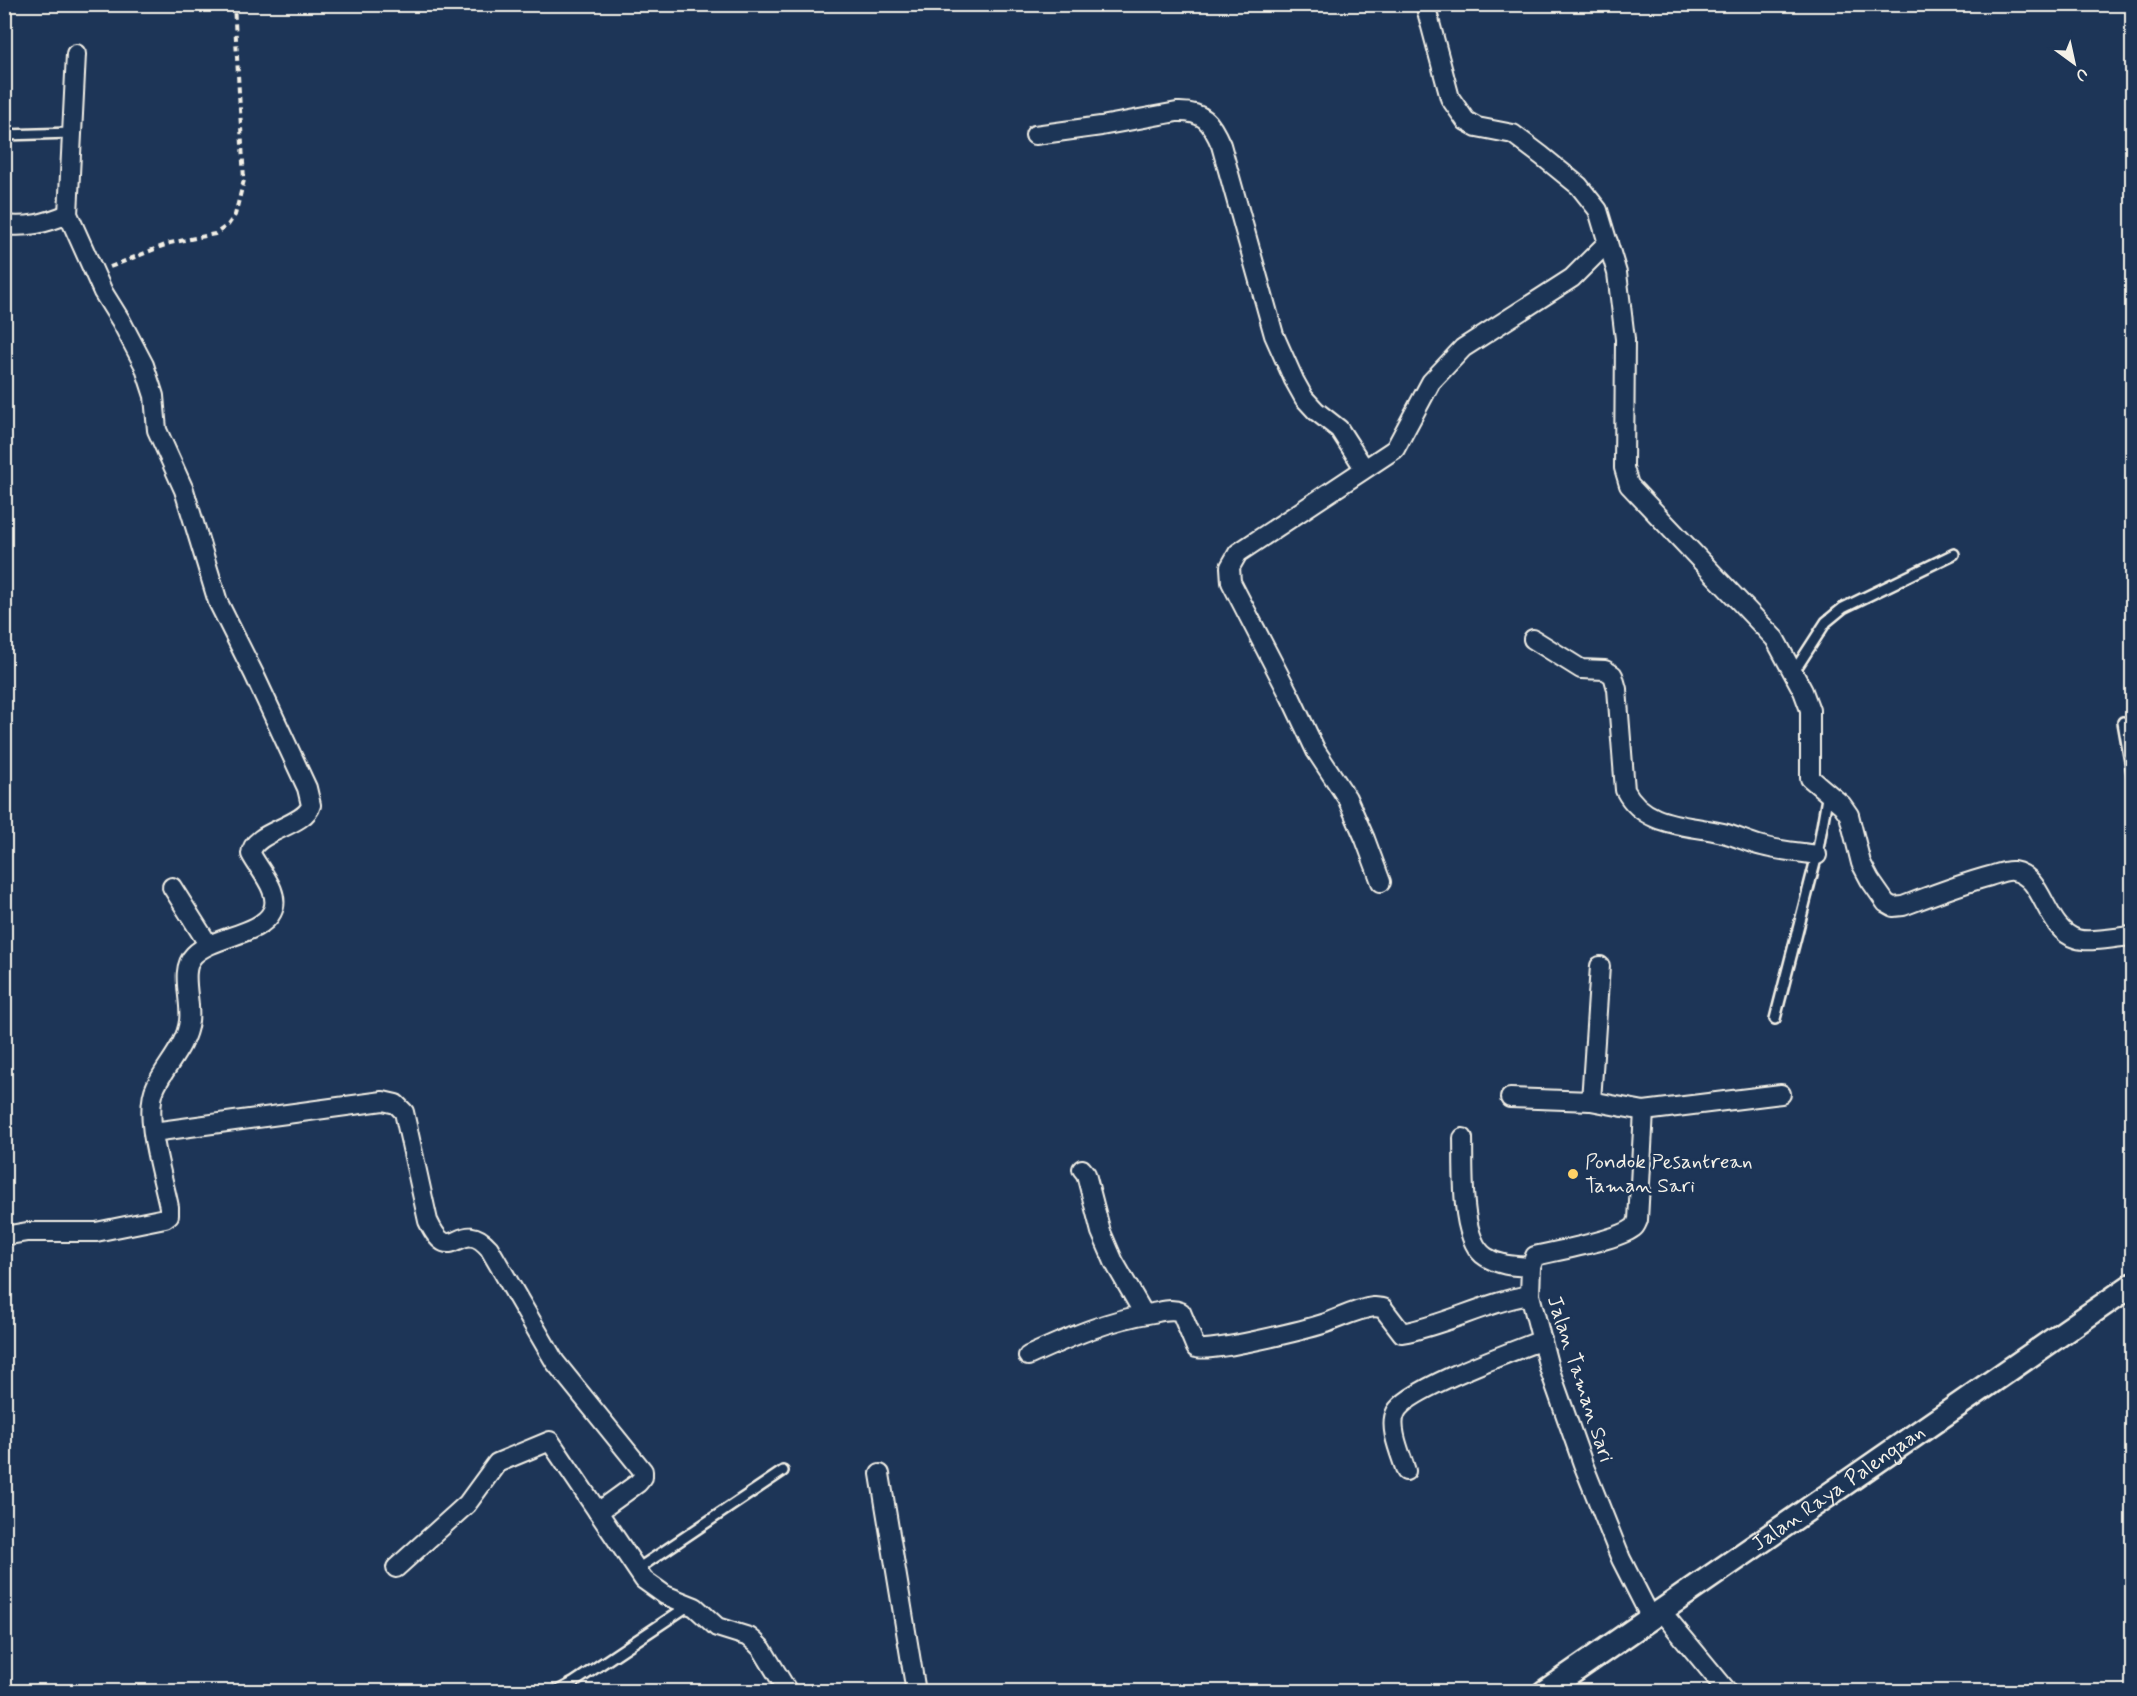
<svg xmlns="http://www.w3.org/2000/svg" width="2137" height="1696" font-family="Mynerve,sans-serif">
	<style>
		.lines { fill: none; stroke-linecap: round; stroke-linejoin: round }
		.service-casing { stroke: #f4f1e8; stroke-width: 14 }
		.minor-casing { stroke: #f4f1e8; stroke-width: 22 }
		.tertiary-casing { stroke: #f4f1e8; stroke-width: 27 }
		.path { stroke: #f4f1e8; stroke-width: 4; stroke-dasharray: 6 4.5; stroke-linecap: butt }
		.service { stroke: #1d3557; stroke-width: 9 }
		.minor { stroke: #1d3557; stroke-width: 18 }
		.tertiary { stroke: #1d3557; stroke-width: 22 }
		.poi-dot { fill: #ffd166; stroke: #1d3557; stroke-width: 2 }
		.labels { text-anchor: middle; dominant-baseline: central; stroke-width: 5; stroke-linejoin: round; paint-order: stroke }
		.poi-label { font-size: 21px; fill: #f4f1e8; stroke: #1d3557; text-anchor: start }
		.street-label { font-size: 21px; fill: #f4f1e8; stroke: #1d3557 }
	</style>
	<rect width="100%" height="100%" fill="#1d3557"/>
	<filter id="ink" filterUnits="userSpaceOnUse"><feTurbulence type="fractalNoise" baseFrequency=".0167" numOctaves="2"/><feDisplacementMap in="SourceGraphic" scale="12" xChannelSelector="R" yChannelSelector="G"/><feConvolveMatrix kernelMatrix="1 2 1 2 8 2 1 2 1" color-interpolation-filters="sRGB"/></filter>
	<g filter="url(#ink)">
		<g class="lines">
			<defs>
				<g id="service">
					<path d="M 4,135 L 72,133"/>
					<path d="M 1793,673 L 1826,622 L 1843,608 L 1954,554"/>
					<path d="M 2123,722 L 2132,773"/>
					<path d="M 1775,1019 L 1817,855 L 1828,792"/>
					<path d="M 636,1570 L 783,1471"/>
					<path d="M 556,1692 L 573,1683 L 691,1604"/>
				</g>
				<g id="minor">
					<path d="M 1425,4 L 1450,98 L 1466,121 L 1477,127 L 1513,134 L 1542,156 L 1579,186 L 1598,210 L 1617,273 L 1625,339 L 1624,468 L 1629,485 L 1775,639 L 1803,691 L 1810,710 L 1810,778 L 1842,805 L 1849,815 L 1861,863 L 1870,880 L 1886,903 L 1893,907 L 1903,906 C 1932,895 1960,884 1990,876 C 1997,874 2006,870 2013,871 C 2045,876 2044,929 2077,939 C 2090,943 2118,937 2132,936"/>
					<path d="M 1035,135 L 1101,126 L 1177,112 C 1204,111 1211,122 1221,145 L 1274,335 L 1294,380 L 1304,398 L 1316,411 L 1339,429 L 1364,468"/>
					<path d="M 4,225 C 28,228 46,223 68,214"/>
					<path d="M 1533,639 L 1581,669 L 1605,670 L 1613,675 L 1617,689 L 1625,790 C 1645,828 1687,824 1723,833 C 1736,836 1749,843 1762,846 C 1780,851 1799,852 1817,855"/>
					<path d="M 1381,882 L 1365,839 L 1347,798 L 1316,751 L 1291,698 L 1231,582 L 1230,567 L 1238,553 L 1395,449 L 1431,382 L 1463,348 L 1572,278 L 1608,242"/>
					<path d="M 172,887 L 208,944"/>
					<path d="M 1510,1098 L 1591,1101 L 1644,1111 L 1781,1094"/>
					<path d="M 1591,1101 L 1600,966"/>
					<path d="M 1644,1111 L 1638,1220 C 1636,1224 1636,1226 1633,1228 C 1618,1240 1556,1251 1535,1256 L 1531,1267 L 1530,1295 L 1549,1368 L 1583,1464 L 1621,1559 L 1651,1618"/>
					<path d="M 153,1132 L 383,1101 L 396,1104 L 404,1112 L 428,1221 C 452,1272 459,1214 489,1248 L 555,1362 L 643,1471 L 643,1477 L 638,1483 L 598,1512"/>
					<path d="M 1463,1138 C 1464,1168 1459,1240 1486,1257 C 1500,1266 1515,1266 1531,1267"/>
					<path d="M 1082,1169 L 1086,1174 L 1101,1232 L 1114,1262 L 1144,1314"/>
					<path d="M 4,1236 L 27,1232 L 96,1232 L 165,1218 L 169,1215 L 169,1207 C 163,1176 142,1114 156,1086 C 166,1065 186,1046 189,1021 C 192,1001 179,970 194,955 C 213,936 261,935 272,912 C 282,893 259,870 251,854 C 252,831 305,827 311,805 L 307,788 L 254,674 L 218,602 L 184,490 L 157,430 L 154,396 L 144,365 L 121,321 L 103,292 L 68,214 L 76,54"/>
					<path d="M 1028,1356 C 1070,1337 1108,1320 1153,1313 C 1162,1311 1172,1308 1181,1312 L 1196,1348 C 1208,1354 1308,1329 1326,1323 C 1342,1317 1357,1309 1374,1307 L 1383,1308 L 1402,1333 C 1446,1325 1486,1302 1530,1295"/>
					<path d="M 1406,1471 C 1401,1455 1388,1427 1396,1412 C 1407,1389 1514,1351 1542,1340"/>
					<path d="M 880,1474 L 916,1692"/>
					<path d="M 396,1568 L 467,1504 L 497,1463 L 550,1441 L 644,1580 L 665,1595 L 695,1607 L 717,1627 L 749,1637 L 755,1642 L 762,1649 L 788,1692"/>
					<path d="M 1661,1611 L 1728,1692"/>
				</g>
				<g id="tertiary">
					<path id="s1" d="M 1544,1692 L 2132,1285"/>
				</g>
			</defs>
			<use href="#service" class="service-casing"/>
			<use href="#minor" class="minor-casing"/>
			<use href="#tertiary" class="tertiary-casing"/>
			<path class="path" d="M 110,267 L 170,243 L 215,234 L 228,225 L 235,215 L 244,180 L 234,4"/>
			<use href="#service" class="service"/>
			<use href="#minor" class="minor"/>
			<use href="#tertiary" class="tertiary"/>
		</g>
	</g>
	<circle class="poi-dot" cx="1573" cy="1174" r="6"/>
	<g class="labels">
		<g class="poi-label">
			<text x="1585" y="1162">Pondok Pesantrean<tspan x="1585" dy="24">Taman Sari</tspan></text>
		</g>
		<g class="street-label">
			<text transform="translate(1580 1379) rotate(72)">Jalan Taman Sari</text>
			<text stroke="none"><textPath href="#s1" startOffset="358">Jalan Raya Palengaan</textPath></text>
		</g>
	</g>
	<rect width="2137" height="1696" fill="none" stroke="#1d3557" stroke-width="24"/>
	<rect x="12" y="12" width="2113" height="1672" fill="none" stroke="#f4f1e8" stroke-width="2" filter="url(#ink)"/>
	<g transform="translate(2074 63) rotate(147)" stroke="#1d3557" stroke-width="4.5" paint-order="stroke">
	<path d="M0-4.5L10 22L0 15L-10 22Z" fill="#f4f1e8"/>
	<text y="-9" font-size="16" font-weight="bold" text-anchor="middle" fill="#f4f1e8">U</text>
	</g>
</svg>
